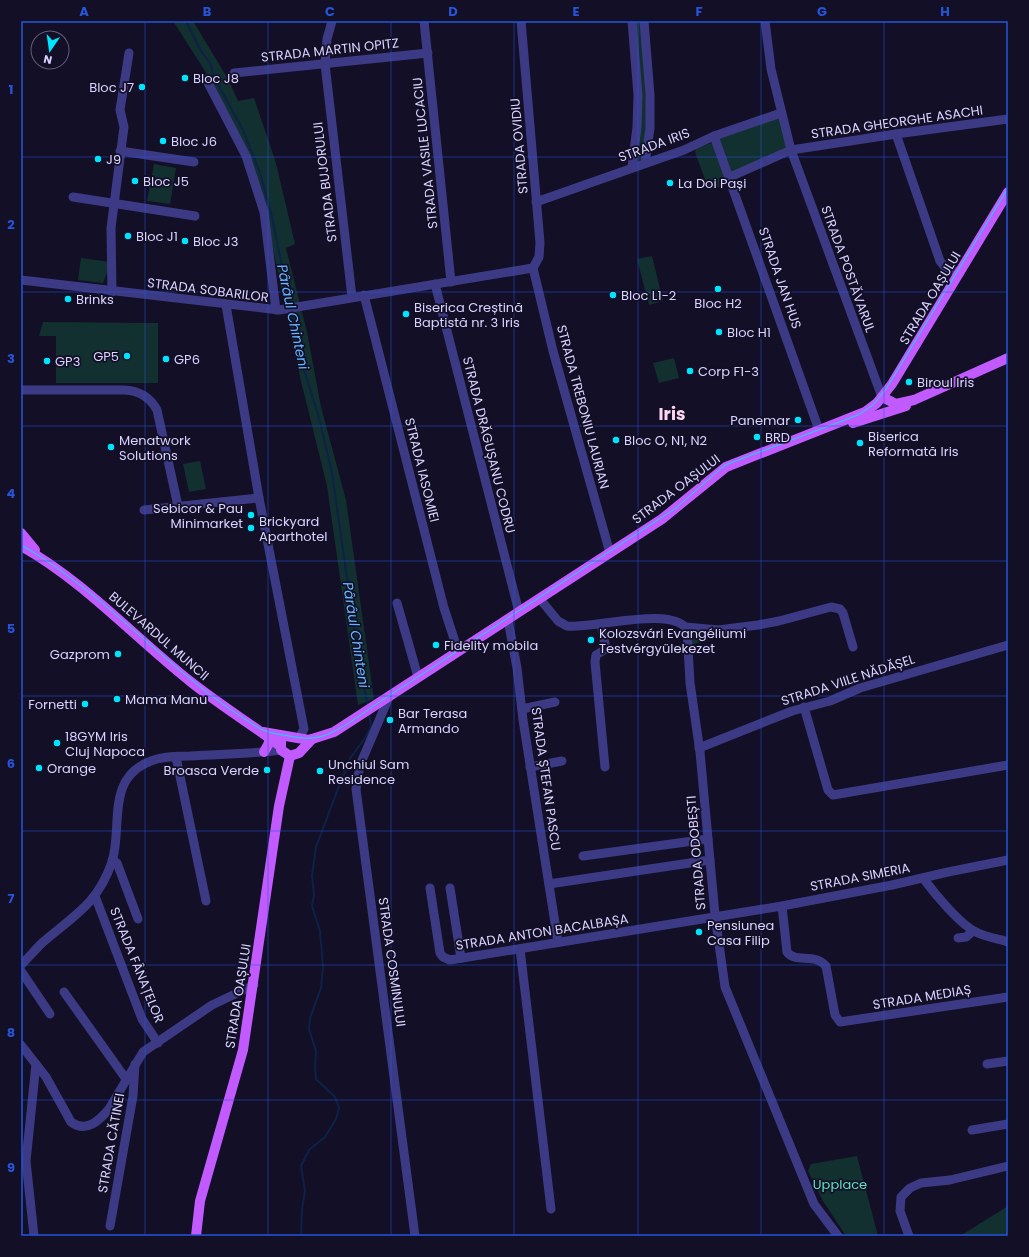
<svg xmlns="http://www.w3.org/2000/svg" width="1029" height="1257" font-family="Poppins,sans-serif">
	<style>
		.green { fill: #12302f }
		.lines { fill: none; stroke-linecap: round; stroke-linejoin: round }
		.stream { stroke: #0c2248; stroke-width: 2 }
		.minor { stroke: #3d3a85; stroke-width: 9 }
		.major { stroke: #c25bff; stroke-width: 10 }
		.tram { stroke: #00e5ff; stroke-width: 1 }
		.grid { fill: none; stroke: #2655da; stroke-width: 1; stroke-opacity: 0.55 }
		.poi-dot { fill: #00e5ff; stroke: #130f26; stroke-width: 1.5 }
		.labels { text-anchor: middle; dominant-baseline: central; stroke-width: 3.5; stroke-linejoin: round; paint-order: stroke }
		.street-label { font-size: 13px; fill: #d9d4ff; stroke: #130f26 }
		.poi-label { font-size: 13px; fill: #d9d4ff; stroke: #130f26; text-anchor: start }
		.park-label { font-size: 13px; fill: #5fe0c0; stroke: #130f26 }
		.water-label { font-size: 14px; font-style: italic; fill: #62b6ff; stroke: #130f26 }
		.district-label { font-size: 17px; font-weight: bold; fill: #ffd6f0; stroke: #130f26 }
		.neatline { fill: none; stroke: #2655da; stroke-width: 1.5 }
		.grid-label { font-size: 13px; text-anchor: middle; font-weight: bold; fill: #2655da }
	</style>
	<rect width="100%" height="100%" fill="#130f26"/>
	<g class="green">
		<path d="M 173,21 L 193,21 L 228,79 L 238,101 L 254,98 L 276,163 L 295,244 L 286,248 L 307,332 L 321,407 L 346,500 L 374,699 L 358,705 L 327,486 L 300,377 L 260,187 L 212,82 Z"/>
		<path d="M 634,21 L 641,21 L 648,128 L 643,160 L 635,162 Z"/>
		<path d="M 781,113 L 791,150 L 730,177 L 714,136 Z"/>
		<path d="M 711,143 L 714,145 L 728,184 L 709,190 L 695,152 L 696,149 Z"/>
		<path d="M 154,164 L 176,168 L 170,204 L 147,201 Z"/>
		<path d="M 652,256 L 663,301 L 649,305 L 637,259 Z"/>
		<path d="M 81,258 L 111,262 L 103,283 L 78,280 Z"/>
		<path d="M 43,322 L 158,323 L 158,383 L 56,383 L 56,336 L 39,336 Z"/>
		<path d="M 674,358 L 679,378 L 659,383 L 653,363 Z"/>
		<path d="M 200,461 L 206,489 L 189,492 L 183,464 Z"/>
		<path d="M 690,631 L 721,634 L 692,645 Z"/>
		<path d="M 857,1156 L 878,1236 L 846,1236 L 823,1201 L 808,1171 L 811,1164 Z"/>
		<path d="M 1008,1206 L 1008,1236 L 960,1236 Z"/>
	</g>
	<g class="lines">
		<g class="stream">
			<path d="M 186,21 L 201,51 L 210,63 L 216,81 L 243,130 L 260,173 L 272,217 L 290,306"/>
			<path d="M 291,310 L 303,366 L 319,418 L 332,473 L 359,662 L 368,706"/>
			<path d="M 301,1236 L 302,1209 L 305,1191 L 301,1166 L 309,1150 L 325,1137 L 336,1119 L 339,1108 L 335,1097 L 316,1079 L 315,1068 L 316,1051 L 309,1029 L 310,1018 L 321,988 L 323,967 L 320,931 L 312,906 L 314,895 L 312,875 L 316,847 L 336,794 L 351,757 L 365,738 L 371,727 L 369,712"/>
		</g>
		<g class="minor">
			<path d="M 332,21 L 327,39 L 325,64 L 352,297"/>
			<path d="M 424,21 L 451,282"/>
			<path d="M 521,21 L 540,243 L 539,257 L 533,268"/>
			<path d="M 632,21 L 638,95 L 637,127 L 632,167"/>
			<path d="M 644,21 L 650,95 L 650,128 L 645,163"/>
			<path d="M 765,21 L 771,69 L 791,150 L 882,397"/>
			<path d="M 234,73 L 428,53"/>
			<path d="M 206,79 L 246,156 L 264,212 L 276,310"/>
			<path d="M 896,134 L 940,261 L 944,266 L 959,274"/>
			<path d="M 714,136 L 819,430"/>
			<path d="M 120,151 L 194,162"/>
			<path d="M 730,177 L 791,150 L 896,134 L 1008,119"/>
			<path d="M 73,197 L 195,216"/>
			<path d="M 536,202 L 684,150 L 714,136 L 781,113"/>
			<path d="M 533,268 L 553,351 L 610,553"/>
			<path d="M 21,280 L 279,310 L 533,268"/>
			<path d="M 435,284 L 519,612"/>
			<path d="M 112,292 L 111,228 L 124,127 L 120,110 L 129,53"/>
			<path d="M 364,295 L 444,608 L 458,651"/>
			<path d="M 226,305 L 259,498 L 304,729 L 299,738"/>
			<path d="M 21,390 L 125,390 C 140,391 150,397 157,410 L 178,506"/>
			<path d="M 144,510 L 259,498"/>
			<path d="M 540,599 L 558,621 L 567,626 C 591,629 675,605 687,630 L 690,683 L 700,752 L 715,915 L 725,987 L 814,1204 L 838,1236"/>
			<path d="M 397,603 L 418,677"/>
			<path d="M 508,620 L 517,668 L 523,720 L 558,942"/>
			<path d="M 601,624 L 606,649 L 596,655 L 595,662 L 605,767"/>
			<path d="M 686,627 L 718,630 L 758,625 L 779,621 L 831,607 L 840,609 L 843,613 L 853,647"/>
			<path d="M 389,697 L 360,765 L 356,789 L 415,1236"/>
			<path d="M 804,707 L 828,790 L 833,795 L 1008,765"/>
			<path d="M 522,709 L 555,702"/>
			<path d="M 699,748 L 792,711 L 830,701 L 860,688 L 1008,645"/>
			<path d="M 176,757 L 206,901"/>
			<path d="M 530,767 L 562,761"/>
			<path d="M 583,856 L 708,839"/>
			<path d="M 112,860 L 117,863 L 138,919"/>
			<path d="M 923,878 C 934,893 961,926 978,933 C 987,937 998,939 1008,942"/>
			<path d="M 549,884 L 710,860"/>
			<path d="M 430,888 L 440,953 L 443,957 L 450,960 L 782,906 L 892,885 L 948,872 L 1008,860"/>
			<path d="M 450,888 L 461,958"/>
			<path d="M 95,896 L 142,1019 L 158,1043"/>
			<path d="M 782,906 L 787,952 C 796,964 814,952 826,966 L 835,1015 L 840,1022 L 1008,997"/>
			<path d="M 958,938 L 966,937 L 973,931"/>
			<path d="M 520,949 L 551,1209"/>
			<path d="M 21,965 C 28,958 35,950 42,943 C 74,915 97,905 112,862 C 123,827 105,778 151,761 C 163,756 178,756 190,756 C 221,754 251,754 281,750"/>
			<path d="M 21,971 L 50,1014"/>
			<path d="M 64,992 L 126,1079"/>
			<path d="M 21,1045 L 46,1077 L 71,1122 C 86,1133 99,1121 109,1109 L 143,1052 L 212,1005 L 254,985"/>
			<path d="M 987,1064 L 1008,1061"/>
			<path d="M 972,1130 L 1008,1124"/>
			<path d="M 110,1226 L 133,1096 L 135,1064"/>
			<path d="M 34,1236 L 26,1161 L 36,1064"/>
			<path d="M 909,1236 L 900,1211 L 901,1197 L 910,1188 L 921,1183 L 950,1180 L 1008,1166"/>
		</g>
		<g class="major">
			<path d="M 882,397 L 896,404 L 914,400 L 1008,358"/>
			<path d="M 853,423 L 906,406"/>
			<path d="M 21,533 L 35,550"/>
			<path d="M 21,546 C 85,582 134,637 191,682 C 220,705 251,724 280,746"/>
			<path d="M 263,732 L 309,740 L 334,732 L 662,519 L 726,467 L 865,412 L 877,403 L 892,384 L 1008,192"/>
			<path d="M 281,739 L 281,750 L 290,756 L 299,753 L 312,739"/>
			<path d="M 264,752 L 269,743 L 269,737"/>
			<path d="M 196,1236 L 200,1201 L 243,1050 L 279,806 L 290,756"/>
		</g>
		<path class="tram" d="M 21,545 C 85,581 136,635 193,681 C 213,698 235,713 257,727 C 267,733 278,734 289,736 C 296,737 304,739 311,738 C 333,738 362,713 381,701 L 676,508 L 725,465 L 858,415 L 873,405 L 886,389 L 1008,188"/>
	</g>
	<path class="grid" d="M 145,21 L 145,1236M 268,21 L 268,1236M 391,21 L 391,1236M 514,21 L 514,1236M 638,21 L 638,1236M 761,21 L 761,1236M 884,21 L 884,1236M 21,157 L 1008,157M 21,292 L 1008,292M 21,426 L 1008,426M 21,561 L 1008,561M 21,696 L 1008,696M 21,831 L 1008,831M 21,965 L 1008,965M 21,1100 L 1008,1100"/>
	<g class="poi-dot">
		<circle cx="185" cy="78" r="4"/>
		<circle cx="142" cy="87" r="4"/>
		<circle cx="163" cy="141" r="4"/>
		<circle cx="98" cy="159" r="4"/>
		<circle cx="135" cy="181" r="4"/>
		<circle cx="670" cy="183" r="4"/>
		<circle cx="128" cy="236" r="4"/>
		<circle cx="185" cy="241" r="4"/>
		<circle cx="718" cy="289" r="4"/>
		<circle cx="613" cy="295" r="4"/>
		<circle cx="68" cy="299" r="4"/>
		<circle cx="406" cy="314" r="4"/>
		<circle cx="719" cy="332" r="4"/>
		<circle cx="127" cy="356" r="4"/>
		<circle cx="166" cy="359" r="4"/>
		<circle cx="47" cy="361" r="4"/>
		<circle cx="690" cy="371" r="4"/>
		<circle cx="909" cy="382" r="4"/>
		<circle cx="798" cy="420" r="4"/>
		<circle cx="757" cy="437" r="4"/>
		<circle cx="616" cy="440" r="4"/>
		<circle cx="860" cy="443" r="4"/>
		<circle cx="111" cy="447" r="4"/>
		<circle cx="251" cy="515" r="4"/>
		<circle cx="251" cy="528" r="4"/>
		<circle cx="591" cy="640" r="4"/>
		<circle cx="436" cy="645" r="4"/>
		<circle cx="118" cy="654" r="4"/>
		<circle cx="117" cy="699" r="4"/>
		<circle cx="85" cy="704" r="4"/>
		<circle cx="390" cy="720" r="4"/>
		<circle cx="57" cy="743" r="4"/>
		<circle cx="39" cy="768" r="4"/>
		<circle cx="267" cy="770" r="4"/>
		<circle cx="320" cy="771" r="4"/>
		<circle cx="699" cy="932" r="4"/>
	</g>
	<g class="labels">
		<g class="street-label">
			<text transform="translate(330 50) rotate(-6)">STRADA MARTIN OPITZ</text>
			<text transform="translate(897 122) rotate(-8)">STRADA GHEORGHE ASACHI</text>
			<text transform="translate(654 145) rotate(-20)">STRADA IRIS</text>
			<text transform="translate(519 146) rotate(-95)">STRADA OVIDIU</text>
			<text transform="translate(425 153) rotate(-96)">STRADA VASILE LUCACIU</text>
			<text transform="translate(325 182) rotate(-97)">STRADA BUJORULUI</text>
			<text transform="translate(848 269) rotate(70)">STRADA POSTĂVARUL</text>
			<text transform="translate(780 278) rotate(71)">STRADA JAN HUS</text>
			<text transform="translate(208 290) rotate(7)">STRADA SOBARILOR</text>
			<text transform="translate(930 298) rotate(-59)">STRADA OAȘULUI</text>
			<text transform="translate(583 407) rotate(75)">STRADA TREBONIU LAURIAN</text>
			<text transform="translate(489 445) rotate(76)">STRADA DRĂGUȘANU CODRU</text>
			<text transform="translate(422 470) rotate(76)">STRADA IASOMIEI</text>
			<text transform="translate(676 489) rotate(-37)">STRADA OAȘULUI</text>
			<text transform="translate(159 636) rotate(41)">BULEVARDUL MUNCII</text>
			<text transform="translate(848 680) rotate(-18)">STRADA VIILE NĂDĂȘEL</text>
			<text transform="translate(546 779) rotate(82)">STRADA ȘTEFAN PASCU</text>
			<text transform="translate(696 853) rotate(-95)">STRADA ODOBEȘTI</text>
			<text transform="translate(860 877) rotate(-11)">STRADA SIMERIA</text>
			<text transform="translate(542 932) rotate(-9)">STRADA ANTON BACALBAȘA</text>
			<text transform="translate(392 962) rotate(82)">STRADA COSMINULUI</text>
			<text transform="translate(137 965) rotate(68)">STRADA FÂNAȚELOR</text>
			<text transform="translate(238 996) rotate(-81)">STRADA OAȘULUI</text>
			<text transform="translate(922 997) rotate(-9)">STRADA MEDIAȘ</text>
			<text transform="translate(111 1143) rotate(-80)">STRADA CĂTINEI</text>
		</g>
		<g class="poi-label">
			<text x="193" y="78">Bloc J8</text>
			<text x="134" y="87" text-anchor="end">Bloc J7</text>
			<text x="171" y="141">Bloc J6</text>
			<text x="106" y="159">J9</text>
			<text x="143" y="181">Bloc J5</text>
			<text x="678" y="183">La Doi Pași</text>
			<text x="136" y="236">Bloc J1</text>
			<text x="193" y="241">Bloc J3</text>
			<text x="621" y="295">Bloc L1-2</text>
			<text x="76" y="299">Brinks</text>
			<text x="718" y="303" text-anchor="middle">Bloc H2</text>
			<text x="414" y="307">Biserica Creștină<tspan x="414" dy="15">Baptistă nr. 3 Iris</tspan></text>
			<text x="727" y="332">Bloc H1</text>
			<text x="119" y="356" text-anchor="end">GP5</text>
			<text x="174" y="359">GP6</text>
			<text x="55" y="361">GP3</text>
			<text x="698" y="371">Corp F1-3</text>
			<text x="917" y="382">Biroul Iris</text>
			<text x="790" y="420" text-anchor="end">Panemar</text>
			<text x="868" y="436">Biserica<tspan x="868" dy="15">Reformată Iris</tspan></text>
			<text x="765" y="437">BRD</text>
			<text x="119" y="440">Menatwork<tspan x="119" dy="15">Solutions</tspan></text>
			<text x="624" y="440">Bloc O, N1, N2</text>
			<text x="243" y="508" text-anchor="end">Sebicor &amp; Pau<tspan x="243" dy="15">Minimarket</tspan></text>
			<text x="259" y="521">Brickyard<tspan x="259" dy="15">Aparthotel</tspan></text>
			<text x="599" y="633">Kolozsvári Evangéliumi<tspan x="599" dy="15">Testvérgyülekezet</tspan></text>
			<text x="444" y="645">Fidelity mobila</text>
			<text x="110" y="654" text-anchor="end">Gazprom</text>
			<text x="125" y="699">Mama Manu</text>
			<text x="77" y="704" text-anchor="end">Fornetti</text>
			<text x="398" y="713">Bar Terasa<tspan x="398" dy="15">Armando</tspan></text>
			<text x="65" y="736">18GYM Iris<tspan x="65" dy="15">Cluj Napoca</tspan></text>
			<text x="328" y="764">Unchiul Sam<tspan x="328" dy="15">Residence</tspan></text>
			<text x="47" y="768">Orange</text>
			<text x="259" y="770" text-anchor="end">Broasca Verde</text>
			<text x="707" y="925">Pensiunea<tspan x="707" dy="15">Casa Filip</tspan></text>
		</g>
		<g class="park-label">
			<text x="840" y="1184">Upplace</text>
		</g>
		<g class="water-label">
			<text transform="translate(293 317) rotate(78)">Pârâul Chinteni</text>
			<text transform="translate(356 635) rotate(81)">Pârâul Chinteni</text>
		</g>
		<g class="district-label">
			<text x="672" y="414">Iris</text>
		</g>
	</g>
	<rect width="1029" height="1257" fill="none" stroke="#130f26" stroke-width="44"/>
	<g transform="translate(50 50) rotate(193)"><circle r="19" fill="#130f26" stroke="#625e7d"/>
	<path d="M0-3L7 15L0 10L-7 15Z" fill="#00e5ff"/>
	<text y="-6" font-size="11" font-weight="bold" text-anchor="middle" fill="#d9d4ff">N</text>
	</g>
	<rect x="22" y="22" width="985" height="1213" class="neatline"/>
	<g class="grid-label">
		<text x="84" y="16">A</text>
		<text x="207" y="16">B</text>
		<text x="330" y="16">C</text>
		<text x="453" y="16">D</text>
		<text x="576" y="16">E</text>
		<text x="699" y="16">F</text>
		<text x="822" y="16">G</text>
		<text x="945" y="16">H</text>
		<text x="11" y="94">1</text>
		<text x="11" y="229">2</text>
		<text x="11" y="363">3</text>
		<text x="11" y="498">4</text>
		<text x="11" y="633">5</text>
		<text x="11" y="768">6</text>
		<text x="11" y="903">7</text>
		<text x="11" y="1037">8</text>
		<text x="11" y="1172">9</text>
	</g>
</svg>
